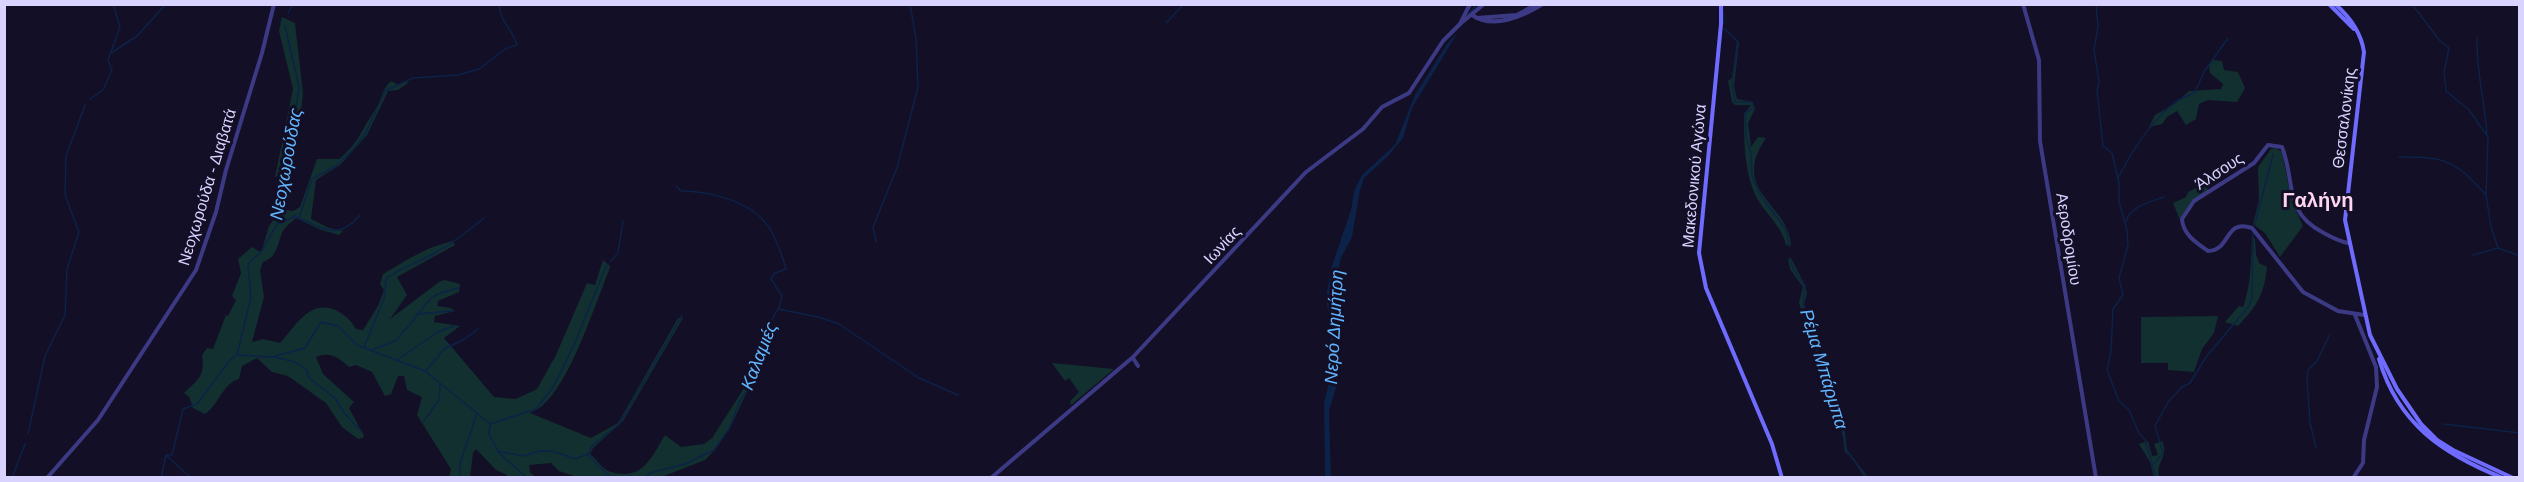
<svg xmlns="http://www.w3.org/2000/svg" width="2524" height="482" font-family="Arial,sans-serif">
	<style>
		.green { fill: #12302f }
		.water { fill: #0c2248 }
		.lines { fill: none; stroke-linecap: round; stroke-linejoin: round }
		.stream { stroke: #0c2248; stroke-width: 1.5 }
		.tertiary { stroke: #3d3a85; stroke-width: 4 }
		.secondary { stroke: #6f6bff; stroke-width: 4 }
		.labels { text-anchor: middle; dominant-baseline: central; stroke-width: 6; stroke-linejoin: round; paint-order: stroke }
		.street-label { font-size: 16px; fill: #d9d4ff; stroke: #130f26 }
		.water-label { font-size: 18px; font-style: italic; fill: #62b6ff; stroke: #130f26 }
		.quarter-label { font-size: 20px; font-weight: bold; fill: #ffd6f0; stroke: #130f26 }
	</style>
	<rect width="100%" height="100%" fill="#130f26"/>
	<g class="green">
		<path d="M 282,17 L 295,23 L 303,93 L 300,120 L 291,148 L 292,170 L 283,202 L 286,210 L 293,211 L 300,207 L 317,159 L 339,159 C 358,144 362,129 375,110 C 382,100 381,90 391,81 L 398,85 L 406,81 L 408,83 L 398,90 L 388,91 L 367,135 L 340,165 L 316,180 L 311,219 L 329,228 L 343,231 L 339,235 L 321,230 L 296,218 C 291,223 284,227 282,233 C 277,246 277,257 263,262 L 260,270 L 264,297 L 252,342 L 263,339 L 280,343 C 289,333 298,319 309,312 C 327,300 348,314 356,329 L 363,330 L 378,306 L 384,290 L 380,284 L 383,274 L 410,258 L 430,248 L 452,241 L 455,245 L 397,277 L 407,295 L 390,319 L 439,282 L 444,280 L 460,284 L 459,292 L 438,301 L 437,306 L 451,308 L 455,311 L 435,316 L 434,322 L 460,326 L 444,338 L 494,397 L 516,399 L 537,389 L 556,355 L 587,283 L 595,285 L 603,260 L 610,266 L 609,270 C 594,307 571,381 542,406 C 539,409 533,411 530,413 L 591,438 L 618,423 L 678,318 L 683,318 L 623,421 L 593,448 L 590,454 C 596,459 602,468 608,471 C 642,482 650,460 665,435 L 681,447 L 704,444 L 712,438 L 748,382 L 754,360 L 764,334 L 766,334 L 756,360 L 754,377 L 730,428 L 713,452 L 705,460 L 659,478 L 577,477 L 559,471 L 551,463 L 529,465 L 530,472 L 535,477 L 507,478 L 507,475 L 496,470 L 476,449 L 473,453 L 470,477 L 449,477 L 451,469 L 417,415 L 422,397 L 407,390 L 404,376 L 398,376 L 391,394 L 385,396 L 372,372 L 356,365 L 349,367 C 339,358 330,351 316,357 L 323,374 L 354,402 L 349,408 L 364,436 L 362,438 L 358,439 L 342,427 L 326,403 L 288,376 L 272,372 L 257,358 L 242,366 L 239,379 C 222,384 219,405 205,414 L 193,408 L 189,397 L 184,393 C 199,378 205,377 202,355 L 207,348 L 213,349 L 226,315 L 228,316 L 236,300 L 232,296 L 241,273 L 238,259 L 252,247 L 260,252 L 262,250 L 269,226 L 276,216 L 275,197 L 279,176 L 275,177 L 293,89 L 279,31 Z"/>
		<path d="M 1737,41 L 1739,43 L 1734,86 L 1737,99 L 1753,102 L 1755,109 L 1748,123 L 1751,147 L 1758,137 L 1766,138 C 1729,192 1789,203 1791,246 L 1786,245 C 1782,226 1766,215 1757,198 C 1744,174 1744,140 1744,114 L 1751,105 L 1735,105 L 1732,102 L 1728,81 L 1732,78 Z"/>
		<path d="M 2213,60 L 2222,61 L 2224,70 L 2238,72 L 2245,88 L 2237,102 L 2208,100 L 2199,104 L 2196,119 L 2186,125 L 2177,111 L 2167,117 L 2162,124 L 2149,127 L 2155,115 L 2176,103 L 2189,91 L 2221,89 L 2223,84 L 2210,73 L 2209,66 Z"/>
		<path d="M 2276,148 L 2282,152 L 2292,202 L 2303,226 L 2280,257 L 2265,233 L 2253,224 L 2259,201 L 2258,167 L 2271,149 Z"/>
		<path d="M 2203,180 L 2209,191 L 2194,200 L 2180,220 L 2173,203 L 2186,197 L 2188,192 L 2196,188 Z"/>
		<path d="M 2252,237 L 2255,239 L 2256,254 L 2259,263 L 2267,267 C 2264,295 2257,306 2238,326 L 2225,322 L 2239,306 L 2243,307 C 2251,286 2251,261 2252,237 Z"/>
		<path d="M 1791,258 L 1805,285 L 1807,293 L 1804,304 L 1819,342 L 1818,352 L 1825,368 L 1829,391 L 1834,395 L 1843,417 L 1847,450 L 1868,477 L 1864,477 L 1851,456 L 1845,452 C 1843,439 1840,405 1831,397 C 1829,395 1826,394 1823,391 L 1822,370 L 1817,360 L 1815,342 L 1810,336 L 1799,303 L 1803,287 L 1790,269 L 1788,259 Z"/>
		<path d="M 2218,316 L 2214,333 L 2202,349 L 2194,372 L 2168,370 L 2168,363 L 2141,363 L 2141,317 Z"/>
		<path d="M 1052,363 L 1114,369 L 1071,405 L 1070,401 L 1079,392 L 1069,378 L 1065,381 Z"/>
		<path d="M 2148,441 L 2152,456 L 2158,455 L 2154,444 L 2162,441 C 2170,455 2155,463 2159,477 L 2154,477 L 2150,462 L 2139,444 Z"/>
	</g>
	<path class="water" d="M 1458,32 L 1412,108 L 1403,138 L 1388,156 L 1364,178 L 1360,190 L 1352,237 L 1341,258 L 1338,270 L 1336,388 L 1329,411 L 1331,477 L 1325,477 L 1324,402 L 1329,383 L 1331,331 L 1326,298 L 1332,266 L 1351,210 L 1354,191 L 1362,175 L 1395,145 L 1415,95 L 1447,44 Z"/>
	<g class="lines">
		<g class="stream">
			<path d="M 2096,4 L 2098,27 L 2094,50 L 2099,82 L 2097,90 L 2103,146 L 2112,153 L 2119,183 L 2119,202 L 2127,230 L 2128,245 L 2119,278 L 2123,295 L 2113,309 L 2111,351 L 2107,370 L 2119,401 L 2129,410 L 2139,433 L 2145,440 L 2156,478"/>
			<path d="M 2412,4 L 2440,41 L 2449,48 L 2444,72 L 2446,91 L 2469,110 L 2488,137 L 2486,195 L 2491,227 L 2498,248 L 2520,256"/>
			<path d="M 1723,10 L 1724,23"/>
			<path d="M 288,13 L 293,4"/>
			<path d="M 1468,15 L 1477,4"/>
			<path d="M 1166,23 L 1184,4"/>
			<path d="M 1725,29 L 1738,42 L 1732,83 L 1735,102 L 1752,102 L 1754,108 L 1745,113 L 1746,136 L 1751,154 L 1752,176 L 1761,196 L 1786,230 L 1789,246"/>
			<path d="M 2477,38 C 2476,71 2485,102 2487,135"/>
			<path d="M 111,53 L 137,36 L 166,4"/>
			<path d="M 90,99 L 103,90 L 112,70 L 108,60 L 120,27 L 113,4"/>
			<path d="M 2399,157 C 2447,157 2454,160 2486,195"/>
			<path d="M 2118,178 C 2132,151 2150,122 2174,103 C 2180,98 2188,96 2195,92 L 2204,72 L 2228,38"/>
			<path d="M 676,186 L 681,191 C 707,191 746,200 764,221 C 774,232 782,255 786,269 L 775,273 L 771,279 L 782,296 L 779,308"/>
			<path d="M 299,218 C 326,230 339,240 360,215"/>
			<path d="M 2126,221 C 2131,206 2150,202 2164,197"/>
			<path d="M 280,223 L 295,216 L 299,218 L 312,179 L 336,166 L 357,145 L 366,132 L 385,91 L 413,78 L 458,75 L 479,69 L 505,49 L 517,45 C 513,30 499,20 499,4"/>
			<path d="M 2255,224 L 2273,155"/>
			<path d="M 876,242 L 873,227 L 897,168 L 918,87 L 916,39 L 910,4"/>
			<path d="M 2473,255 L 2498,248"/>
			<path d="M 1790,258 L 1793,268 L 1805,286 L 1803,306 L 1818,341 L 1817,351 L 1828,390 L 1833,396 L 1842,416 L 1841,427 L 1847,451 L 1867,478"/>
			<path d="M 611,261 L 618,253 L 623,221"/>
			<path d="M 607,264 L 574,345 L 554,386 L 536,409 L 490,424 L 489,434 L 498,451 L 523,456 L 540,451 L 552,451 L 576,459 L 587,454 L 611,478"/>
			<path d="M 416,314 L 453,311"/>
			<path d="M 364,347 L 384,299 L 386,279 C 400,268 414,264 429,256 C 449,246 466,233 484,218"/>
			<path d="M 372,350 L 397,340 C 401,331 406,330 411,323 C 430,299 427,295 459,288"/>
			<path d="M 238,355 L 272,357 L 305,348 L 321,322 L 338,326 L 357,345 L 425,371 L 489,423"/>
			<path d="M 275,357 L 295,362 L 307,370 L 309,378 L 335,398 L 345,414 L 363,433"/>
			<path d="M 397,360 L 438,332 L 454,326"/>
			<path d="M 426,371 L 444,349 L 463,340 L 478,329"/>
			<path d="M 423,422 L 439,400 L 440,384"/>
			<path d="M 2444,424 L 2520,433"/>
			<path d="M 28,434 L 45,356 L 65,315 L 67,269 L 79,232 L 65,195 L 66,156 L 85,105"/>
			<path d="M 2316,447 L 2310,423 L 2307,378 L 2308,370 L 2317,361 L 2330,334"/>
			<path d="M 498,452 L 527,478"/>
			<path d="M 588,455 L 592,446 L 619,424 L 682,316"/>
			<path d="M 167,456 L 191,478"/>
			<path d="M 2155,463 L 2163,453 L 2155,426 L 2168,402 L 2182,387 L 2190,383 L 2206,357 L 2249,306 L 2252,299 L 2253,233"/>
			<path d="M 12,478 L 25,444"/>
			<path d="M 161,478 L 166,455 L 172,455 L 183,409 L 197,404 L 230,360 L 237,355 L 251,297 L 248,264 L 261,252 L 279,221 L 299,87 L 285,26"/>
			<path d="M 460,478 C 457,454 474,435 476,412"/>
			<path d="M 644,478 L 650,473 L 685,464 L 714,450 L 729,429 L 740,401 L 750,386 L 753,368 L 765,332 L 778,309 L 818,317 L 839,324 L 919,378 L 958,395"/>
		</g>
		<g class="tertiary">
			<path d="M 2023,4 L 2039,60 L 2040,141 L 2096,478"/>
			<path d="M 1472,15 C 1494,30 1523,16 1543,4"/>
			<path d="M 1477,18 L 1517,15 L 1537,4"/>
			<path d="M 1460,24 L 1470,4"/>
			<path d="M 2348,243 C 2338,241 2331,237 2322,232 C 2283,211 2296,183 2282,147 L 2268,145 L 2254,163 L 2194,201 L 2182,219 C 2183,235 2197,243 2208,251 C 2231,251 2224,218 2252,228 L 2303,292 L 2338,311 L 2364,315"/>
			<path d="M 1133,358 L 1138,366"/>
			<path d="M 47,478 L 98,420 L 196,270 L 216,212 L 226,170 L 262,53 L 274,4"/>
			<path d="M 991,478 L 1133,357 L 1306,172 L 1363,129 L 1382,107 L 1409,93 L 1443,41 L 1460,24 L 1484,4"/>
			<path d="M 2353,478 L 2363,463 L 2364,440 L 2377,387 L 2376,367 L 2355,315"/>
		</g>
		<g class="secondary">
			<path d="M 1721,4 L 1721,24 L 1699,253 L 1706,288 L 1772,444 L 1782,478"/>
			<path d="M 2329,4 L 2354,29"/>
			<path d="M 2335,4 C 2350,17 2361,32 2364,52 L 2345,220 L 2370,335 L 2397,389 L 2421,424 L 2437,440 L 2453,450 L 2513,478"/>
			<path d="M 2379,359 C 2398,424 2443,454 2503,478"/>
		</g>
	</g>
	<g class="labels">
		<g class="street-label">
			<text transform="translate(2344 118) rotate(-83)">Θεσσαλονίκης</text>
			<text transform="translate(2219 171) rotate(-33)">Άλσους</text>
			<text transform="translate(1694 176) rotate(-85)">Μακεδονικού Αγώνα</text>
			<text transform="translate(207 187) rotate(-73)">Νεοχωρούδα - Διαβατά</text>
			<text transform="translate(2069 239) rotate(81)">Αεροδρομίου</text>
			<text transform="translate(1222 245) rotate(-47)">Ιωνίας</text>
		</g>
		<g class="water-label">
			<text transform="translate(286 164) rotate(-80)">Νεοχωρούδας</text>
			<text transform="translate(1334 327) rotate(-87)">Νερό Δημήτρη</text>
			<text transform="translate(759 356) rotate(-69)">Καλαμιές</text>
			<text transform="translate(1824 369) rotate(73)">Ρέμα Μπάρμπα</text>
		</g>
		<g class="quarter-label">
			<text x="2318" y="200">Γαλήνη</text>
		</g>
	</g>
	<rect width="2524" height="482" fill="none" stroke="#d9d4ff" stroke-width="12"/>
</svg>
